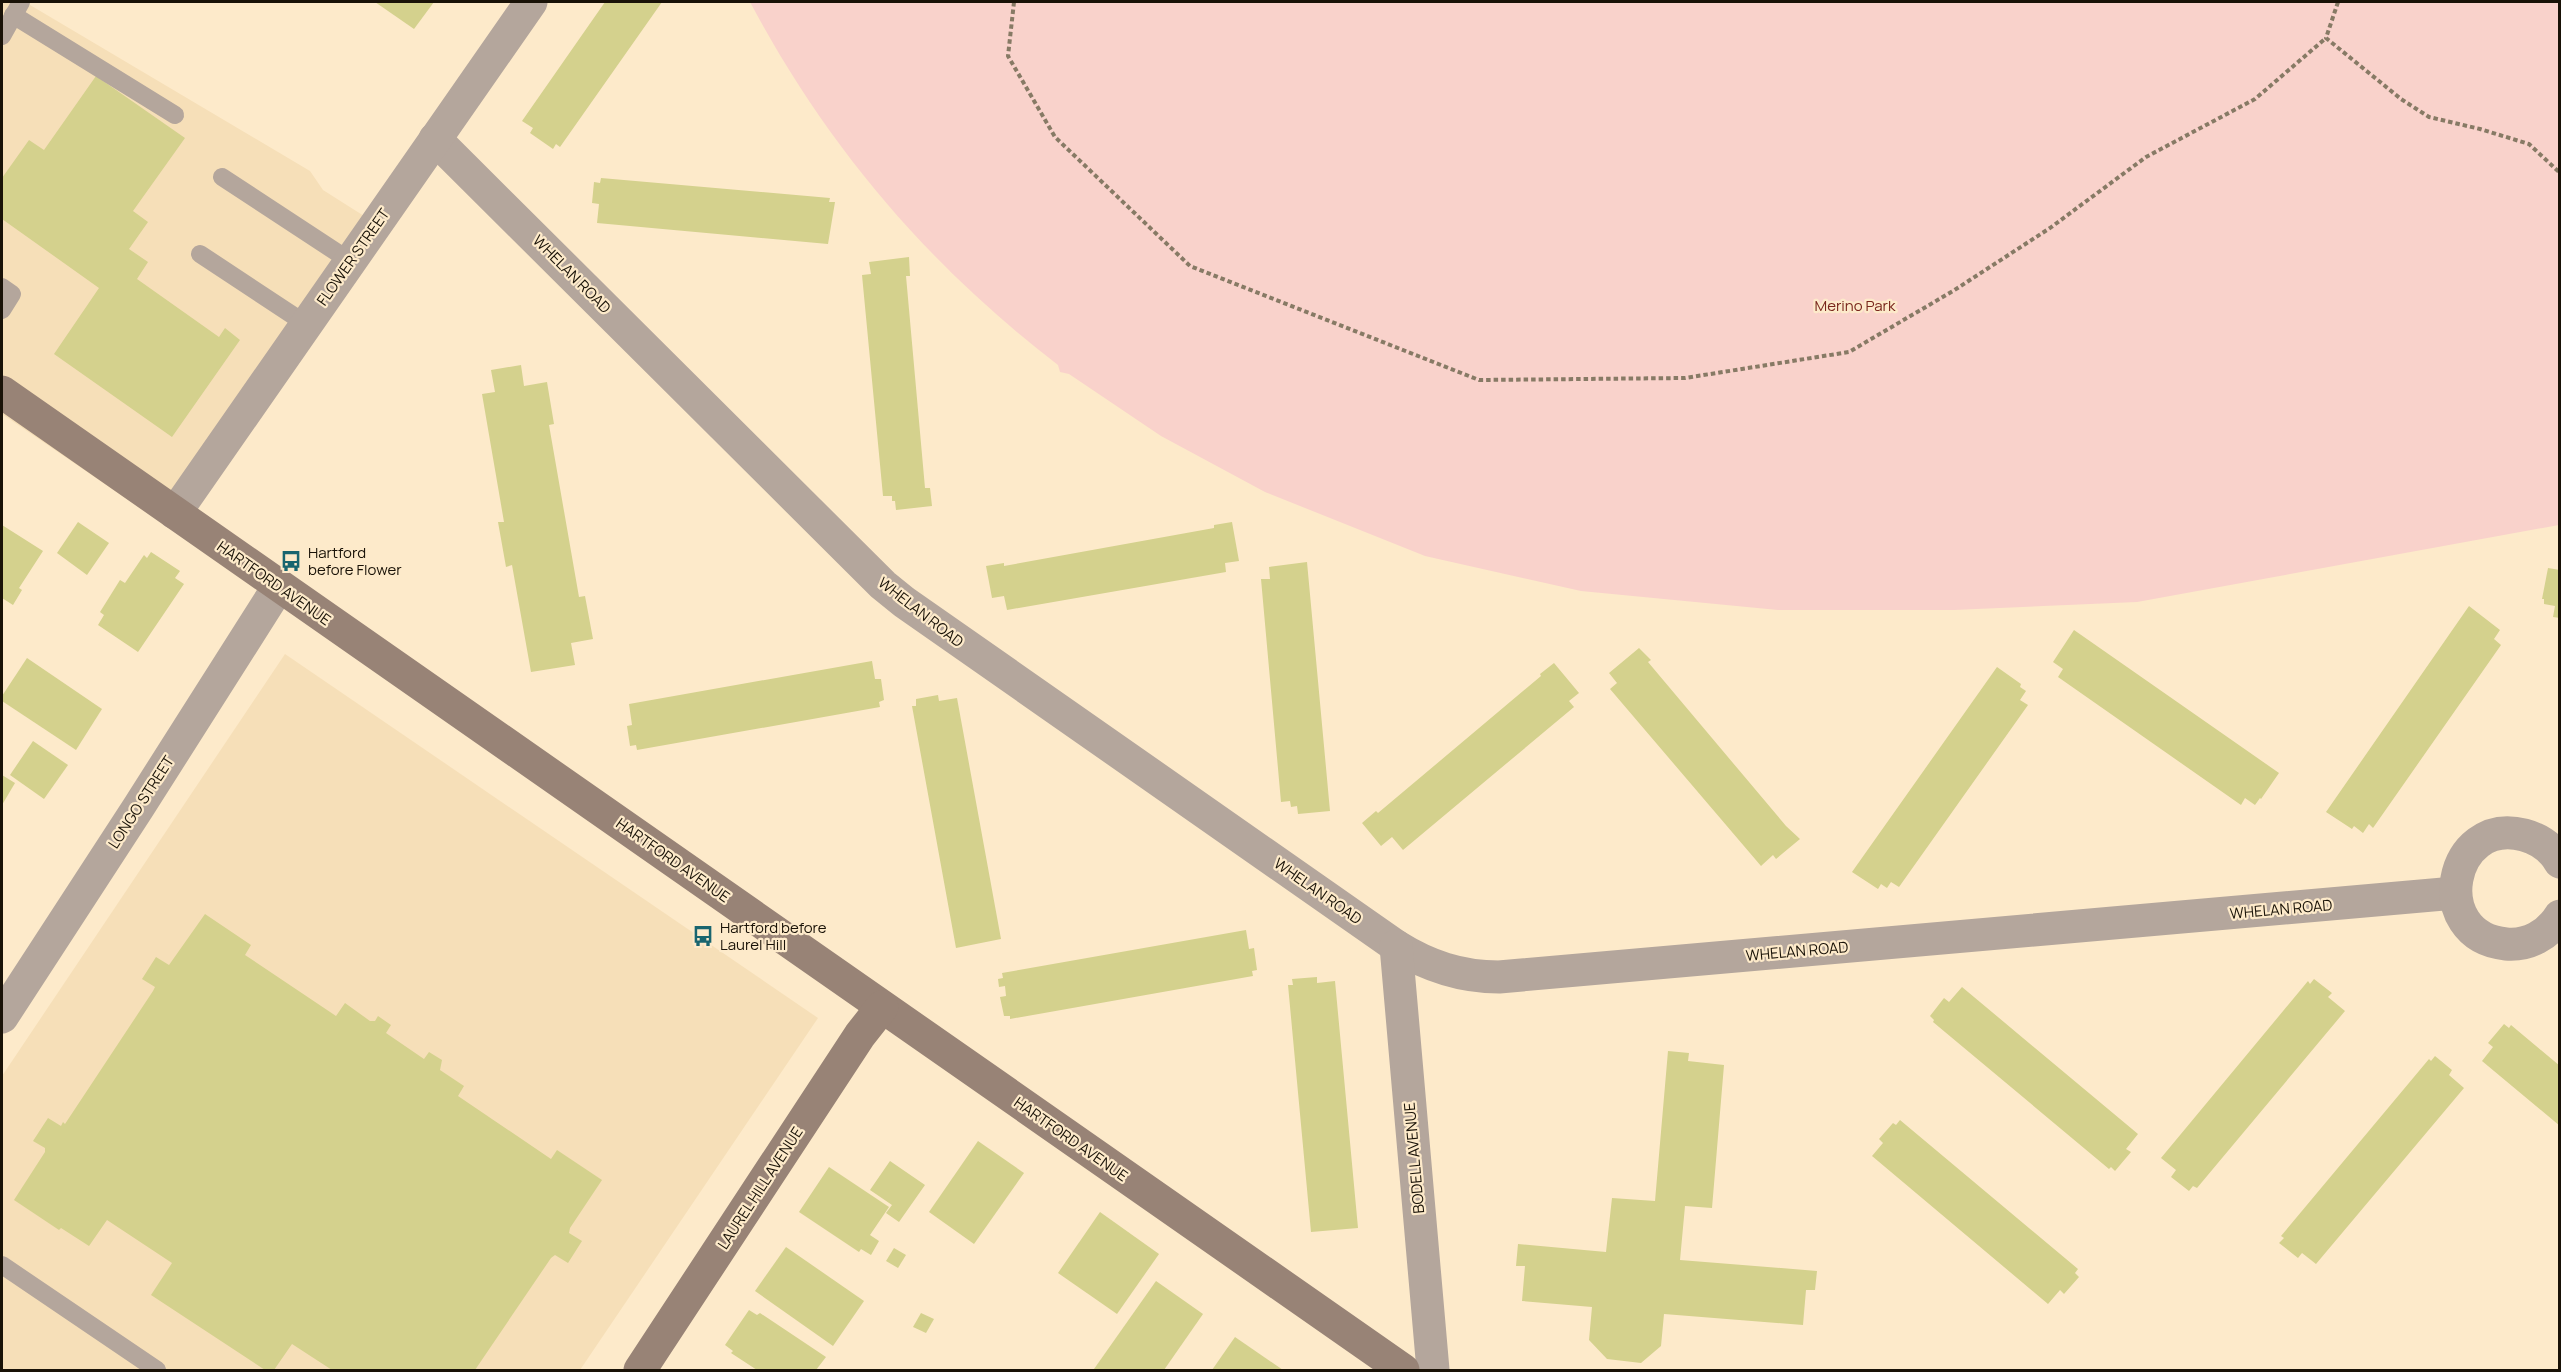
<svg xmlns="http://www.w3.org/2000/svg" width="2561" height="1372" font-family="Manrope,sans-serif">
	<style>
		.built { fill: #f6dfb8 }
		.green { fill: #f9d2cb }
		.building { fill: #d4d18d }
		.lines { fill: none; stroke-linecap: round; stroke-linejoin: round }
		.path { stroke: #877a65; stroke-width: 4; stroke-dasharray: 4.5 3; stroke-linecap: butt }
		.lane { stroke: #b4a69c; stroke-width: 18 }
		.street { stroke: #b4a69c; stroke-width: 33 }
		.secondary { stroke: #988376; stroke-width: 33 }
		.labels { text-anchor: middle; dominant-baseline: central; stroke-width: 4.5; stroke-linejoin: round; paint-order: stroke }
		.street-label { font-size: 15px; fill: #191207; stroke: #fdeaca }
		.park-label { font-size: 15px; fill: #79261c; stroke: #fdeaca }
		.poi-label { font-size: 15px; fill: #191207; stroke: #fdeaca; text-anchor: start }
	</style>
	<rect width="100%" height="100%" fill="#fdeaca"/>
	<g class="built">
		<path d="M 2,2 L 25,2 L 310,171 L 323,190 L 383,228 L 178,519 L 146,512 L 2,414 Z"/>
		<path d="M 285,654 L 818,1018 L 580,1370 L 2,1370 L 2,1076 Z"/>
	</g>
	<path class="green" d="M 750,2 L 2559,2 L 2559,525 L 2137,602 L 1954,610 L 1778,610 L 1581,591 L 1425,556 L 1265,492 L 1161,436 L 1069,374 L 1060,372 L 1058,365 C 928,265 827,147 750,2 Z"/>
	<g class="building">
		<path d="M 375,2 L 434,2 L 414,29 Z"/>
		<path d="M 605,2 L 662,2 L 560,147 L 556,144 L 553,149 L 530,133 L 533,128 L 522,121 Z"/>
		<path d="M 96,76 L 185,138 L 133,211 L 148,222 L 129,249 L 148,262 L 137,279 L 219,337 L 225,328 L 240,340 L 172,437 L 54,354 L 99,288 L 2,219 L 2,178 L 29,140 L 44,150 Z"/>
		<path d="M 601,178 L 830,198 L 829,202 L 835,202 L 828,244 L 597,223 L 599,204 L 592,203 L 594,182 L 600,183 Z"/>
		<path d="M 909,257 L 910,276 L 906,276 L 925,488 L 930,488 L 932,506 L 896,510 L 895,501 L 892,501 L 892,496 L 883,496 L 862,275 L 871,274 L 869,262 Z"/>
		<path d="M 521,365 L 524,386 L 547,382 L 554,424 L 549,425 L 579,597 L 585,596 L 593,639 L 571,643 L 575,665 L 531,672 L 512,565 L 506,567 L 498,522 L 504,522 L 482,394 L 495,392 L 491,370 Z"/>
		<path d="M 78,522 L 109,543 L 87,575 L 57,553 Z"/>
		<path d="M 1232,522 L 1239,561 L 1225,563 L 1226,572 L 1007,610 L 1004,596 L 992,598 L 986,566 L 1004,563 L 1004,566 L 1214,528 L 1214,525 Z"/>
		<path d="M 2,525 L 43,551 L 19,588 L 22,590 L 13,605 L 2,598 Z"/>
		<path d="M 151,552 L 180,571 L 175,578 L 184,584 L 138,652 L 98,625 L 104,615 L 100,612 L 120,580 L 125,583 L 144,555 L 147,558 Z"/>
		<path d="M 1307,562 L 1330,811 L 1298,814 L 1297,806 L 1291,807 L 1290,801 L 1281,802 L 1261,579 L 1270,579 L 1269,567 Z"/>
		<path d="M 2548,568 L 2560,570 L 2560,618 L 2553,617 L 2555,606 L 2544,604 L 2544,599 L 2542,599 Z"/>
		<path d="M 2469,606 L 2500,630 L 2494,639 L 2501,645 L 2373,828 L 2369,824 L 2363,833 L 2354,826 L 2352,829 L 2326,812 Z"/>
		<path d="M 2074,630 L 2279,773 L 2261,799 L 2260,798 L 2255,805 L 2245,798 L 2241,805 L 2058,677 L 2063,669 L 2053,662 Z"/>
		<path d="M 1639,648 L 1651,660 L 1648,662 L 1786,826 L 1800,839 L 1776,859 L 1773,855 L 1761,866 L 1610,689 L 1617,683 L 1609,673 Z"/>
		<path d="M 27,658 L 102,709 L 76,750 L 2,701 L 2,696 Z"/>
		<path d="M 872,661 L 875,679 L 881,679 L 884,700 L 879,702 L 880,707 L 637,750 L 636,745 L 630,746 L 627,726 L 632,725 L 629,704 Z"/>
		<path d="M 1554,663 L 1579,693 L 1569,701 L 1574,707 L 1403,850 L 1392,837 L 1381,846 L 1362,823 L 1376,811 L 1378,813 L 1541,676 L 1540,674 Z"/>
		<path d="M 1997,667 L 2021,684 L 2020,687 L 2026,691 L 2020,700 L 2028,705 L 1899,887 L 1891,882 L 1887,888 L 1881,884 L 1878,889 L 1852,872 Z"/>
		<path d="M 938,695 L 939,701 L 957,698 L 1001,939 L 956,948 L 912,706 L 916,706 L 916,699 Z"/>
		<path d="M 33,741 L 68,765 L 44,799 L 10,775 Z"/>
		<path d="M 2,775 L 15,783 L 2,805 Z"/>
		<path d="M 205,914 L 251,945 L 245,955 L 336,1016 L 345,1003 L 370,1021 L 375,1021 L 378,1016 L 391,1025 L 386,1033 L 424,1059 L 429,1052 L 442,1060 L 440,1070 L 464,1086 L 458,1096 L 551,1159 L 557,1150 L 602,1180 L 570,1228 L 569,1233 L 582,1241 L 568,1263 L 555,1255 L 551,1258 L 475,1370 L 332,1370 L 292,1344 L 274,1370 L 265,1370 L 151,1295 L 172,1263 L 107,1220 L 89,1246 L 61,1228 L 59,1230 L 14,1200 L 45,1152 L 45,1148 L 33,1141 L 48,1118 L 61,1126 L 63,1122 L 65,1124 L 153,991 L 155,987 L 142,979 L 156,957 L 169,965 Z"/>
		<path d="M 1246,930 L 1249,949 L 1254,948 L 1257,970 L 1252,971 L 1253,976 L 1010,1019 L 1010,1016 L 1004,1016 L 1000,997 L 1006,996 L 1005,986 L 999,987 L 998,979 L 1003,978 L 1002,973 Z"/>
		<path d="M 1317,977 L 1317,983 L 1335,981 L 1358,1228 L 1311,1232 L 1288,985 L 1293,985 L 1292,979 Z"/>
		<path d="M 2314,979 L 2332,993 L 2328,997 L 2345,1011 L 2197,1188 L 2193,1186 L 2189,1191 L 2171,1177 L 2176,1170 L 2161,1158 L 2308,981 L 2310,984 Z"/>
		<path d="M 1962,987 L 2138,1134 L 2126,1149 L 2131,1152 L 2115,1171 L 2111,1167 L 2109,1169 L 1933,1022 L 1934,1020 L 1930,1016 L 1944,998 L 1949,1002 Z"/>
		<path d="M 2504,1024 L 2509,1028 L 2511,1025 L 2560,1066 L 2560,1126 L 2482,1061 L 2493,1047 L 2488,1043 Z"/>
		<path d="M 1668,1051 L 1689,1053 L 1688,1061 L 1724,1065 L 1712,1208 L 1685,1206 L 1680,1260 L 1817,1271 L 1815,1290 L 1806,1290 L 1803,1325 L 1664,1314 L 1661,1346 L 1641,1363 L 1607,1359 L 1589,1340 L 1592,1307 L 1522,1301 L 1525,1266 L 1516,1266 L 1518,1244 L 1606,1252 L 1612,1198 L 1655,1201 Z"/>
		<path d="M 2435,1056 L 2452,1070 L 2449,1075 L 2464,1088 L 2316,1264 L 2302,1253 L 2298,1258 L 2279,1243 L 2284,1238 L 2281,1236 L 2429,1059 L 2431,1061 Z"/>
		<path d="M 1900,1120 L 2078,1269 L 2075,1273 L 2079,1277 L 2064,1294 L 2060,1290 L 2048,1304 L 1872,1156 L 1883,1143 L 1879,1139 L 1893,1123 L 1896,1125 Z"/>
		<path d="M 978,1141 L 1024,1173 L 974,1244 L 929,1212 Z"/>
		<path d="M 890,1161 L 925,1185 L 899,1222 L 886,1213 L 892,1205 L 870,1190 Z"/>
		<path d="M 829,1167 L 889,1207 L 870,1235 L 879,1241 L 871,1255 L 861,1249 L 859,1252 L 799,1212 Z"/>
		<path d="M 1100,1212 L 1159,1254 L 1117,1314 L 1058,1273 Z"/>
		<path d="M 786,1247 L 864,1301 L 833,1346 L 755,1291 Z"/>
		<path d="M 894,1248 L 906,1255 L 898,1268 L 886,1261 Z"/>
		<path d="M 1156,1281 L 1203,1314 L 1164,1370 L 1097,1370 L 1094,1369 Z"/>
		<path d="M 749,1310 L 757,1315 L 760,1313 L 826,1357 L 816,1370 L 757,1370 L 731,1353 L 733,1351 L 725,1345 Z"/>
		<path d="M 921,1313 L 934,1319 L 926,1333 L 913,1327 Z"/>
		<path d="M 1235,1337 L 1283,1370 L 1212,1370 Z"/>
	</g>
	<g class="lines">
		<g class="path">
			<path d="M 1014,2 L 1008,56 L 1055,137 L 1190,266 L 1479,380 L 1685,378 L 1849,352 L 1953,291 L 2050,228 L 2146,157 L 2255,99 L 2326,38"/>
			<path d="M 2338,2 L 2326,38 L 2401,99 L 2429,117 L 2480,129 L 2529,144 L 2560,173"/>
		</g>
		<g class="lane">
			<path d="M 13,15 L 175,115"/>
			<path d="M 2,36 L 21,2"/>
			<path d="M 222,177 L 350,261"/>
			<path d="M 200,254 L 306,324"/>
			<path d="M 2,287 L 12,294 L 2,310"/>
			<path d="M 2,1265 L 157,1370"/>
		</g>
		<g class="street">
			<path d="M 435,139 L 883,585 L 904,602 L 1396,946 C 1428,966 1460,977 1499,977 L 2455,893"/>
			<path d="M 175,513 L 531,2"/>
			<path d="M 2560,862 C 2552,848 2539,839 2524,835 C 2449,815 2426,936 2506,944 C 2528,946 2548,935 2560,916"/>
			<path d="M 1396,946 L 1433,1370"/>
			<path d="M 2,1017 L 138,808 L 279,586"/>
		</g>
		<g class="secondary">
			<path d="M 2,392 L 1403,1370"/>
			<path d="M 640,1370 L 860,1035 L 882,1007"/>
		</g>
	</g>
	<defs>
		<symbol id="bus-bare" viewBox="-9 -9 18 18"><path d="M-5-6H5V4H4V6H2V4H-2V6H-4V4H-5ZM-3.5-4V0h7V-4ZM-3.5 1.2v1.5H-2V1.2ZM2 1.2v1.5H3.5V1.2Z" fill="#19656f" stroke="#fdeaca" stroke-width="2.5" paint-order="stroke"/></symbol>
	</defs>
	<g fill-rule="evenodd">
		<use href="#bus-bare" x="276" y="546" width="30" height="30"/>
		<use href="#bus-bare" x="688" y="921" width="30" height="30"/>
	</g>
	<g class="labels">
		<g class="street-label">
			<text transform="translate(353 257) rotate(-55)">FLOWER STREET</text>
			<text transform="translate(572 274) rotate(45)">WHELAN ROAD</text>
			<text transform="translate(274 583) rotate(35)">HARTFORD AVENUE</text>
			<text transform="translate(921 612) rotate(38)">WHELAN ROAD</text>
			<text transform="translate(141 802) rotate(-57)">LONGO STREET</text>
			<text transform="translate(673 860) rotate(35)">HARTFORD AVENUE</text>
			<text transform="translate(1318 891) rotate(35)">WHELAN ROAD</text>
			<text transform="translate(2281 909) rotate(-5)">WHELAN ROAD</text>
			<text transform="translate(1797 951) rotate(-5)">WHELAN ROAD</text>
			<text transform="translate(1071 1139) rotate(35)">HARTFORD AVENUE</text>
			<text transform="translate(1414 1158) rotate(-95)">BODELL AVENUE</text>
			<text transform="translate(760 1188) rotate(-57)">LAUREL HILL AVENUE</text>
		</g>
		<g class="park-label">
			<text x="1855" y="305">Merino Park</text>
		</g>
		<g class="poi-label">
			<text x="308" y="552">Hartford<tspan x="308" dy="17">before Flower</tspan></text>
			<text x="720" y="927">Hartford before<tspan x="720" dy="17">Laurel Hill</tspan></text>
		</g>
	</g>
	<rect width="2561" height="1372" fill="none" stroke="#191207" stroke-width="6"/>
</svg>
